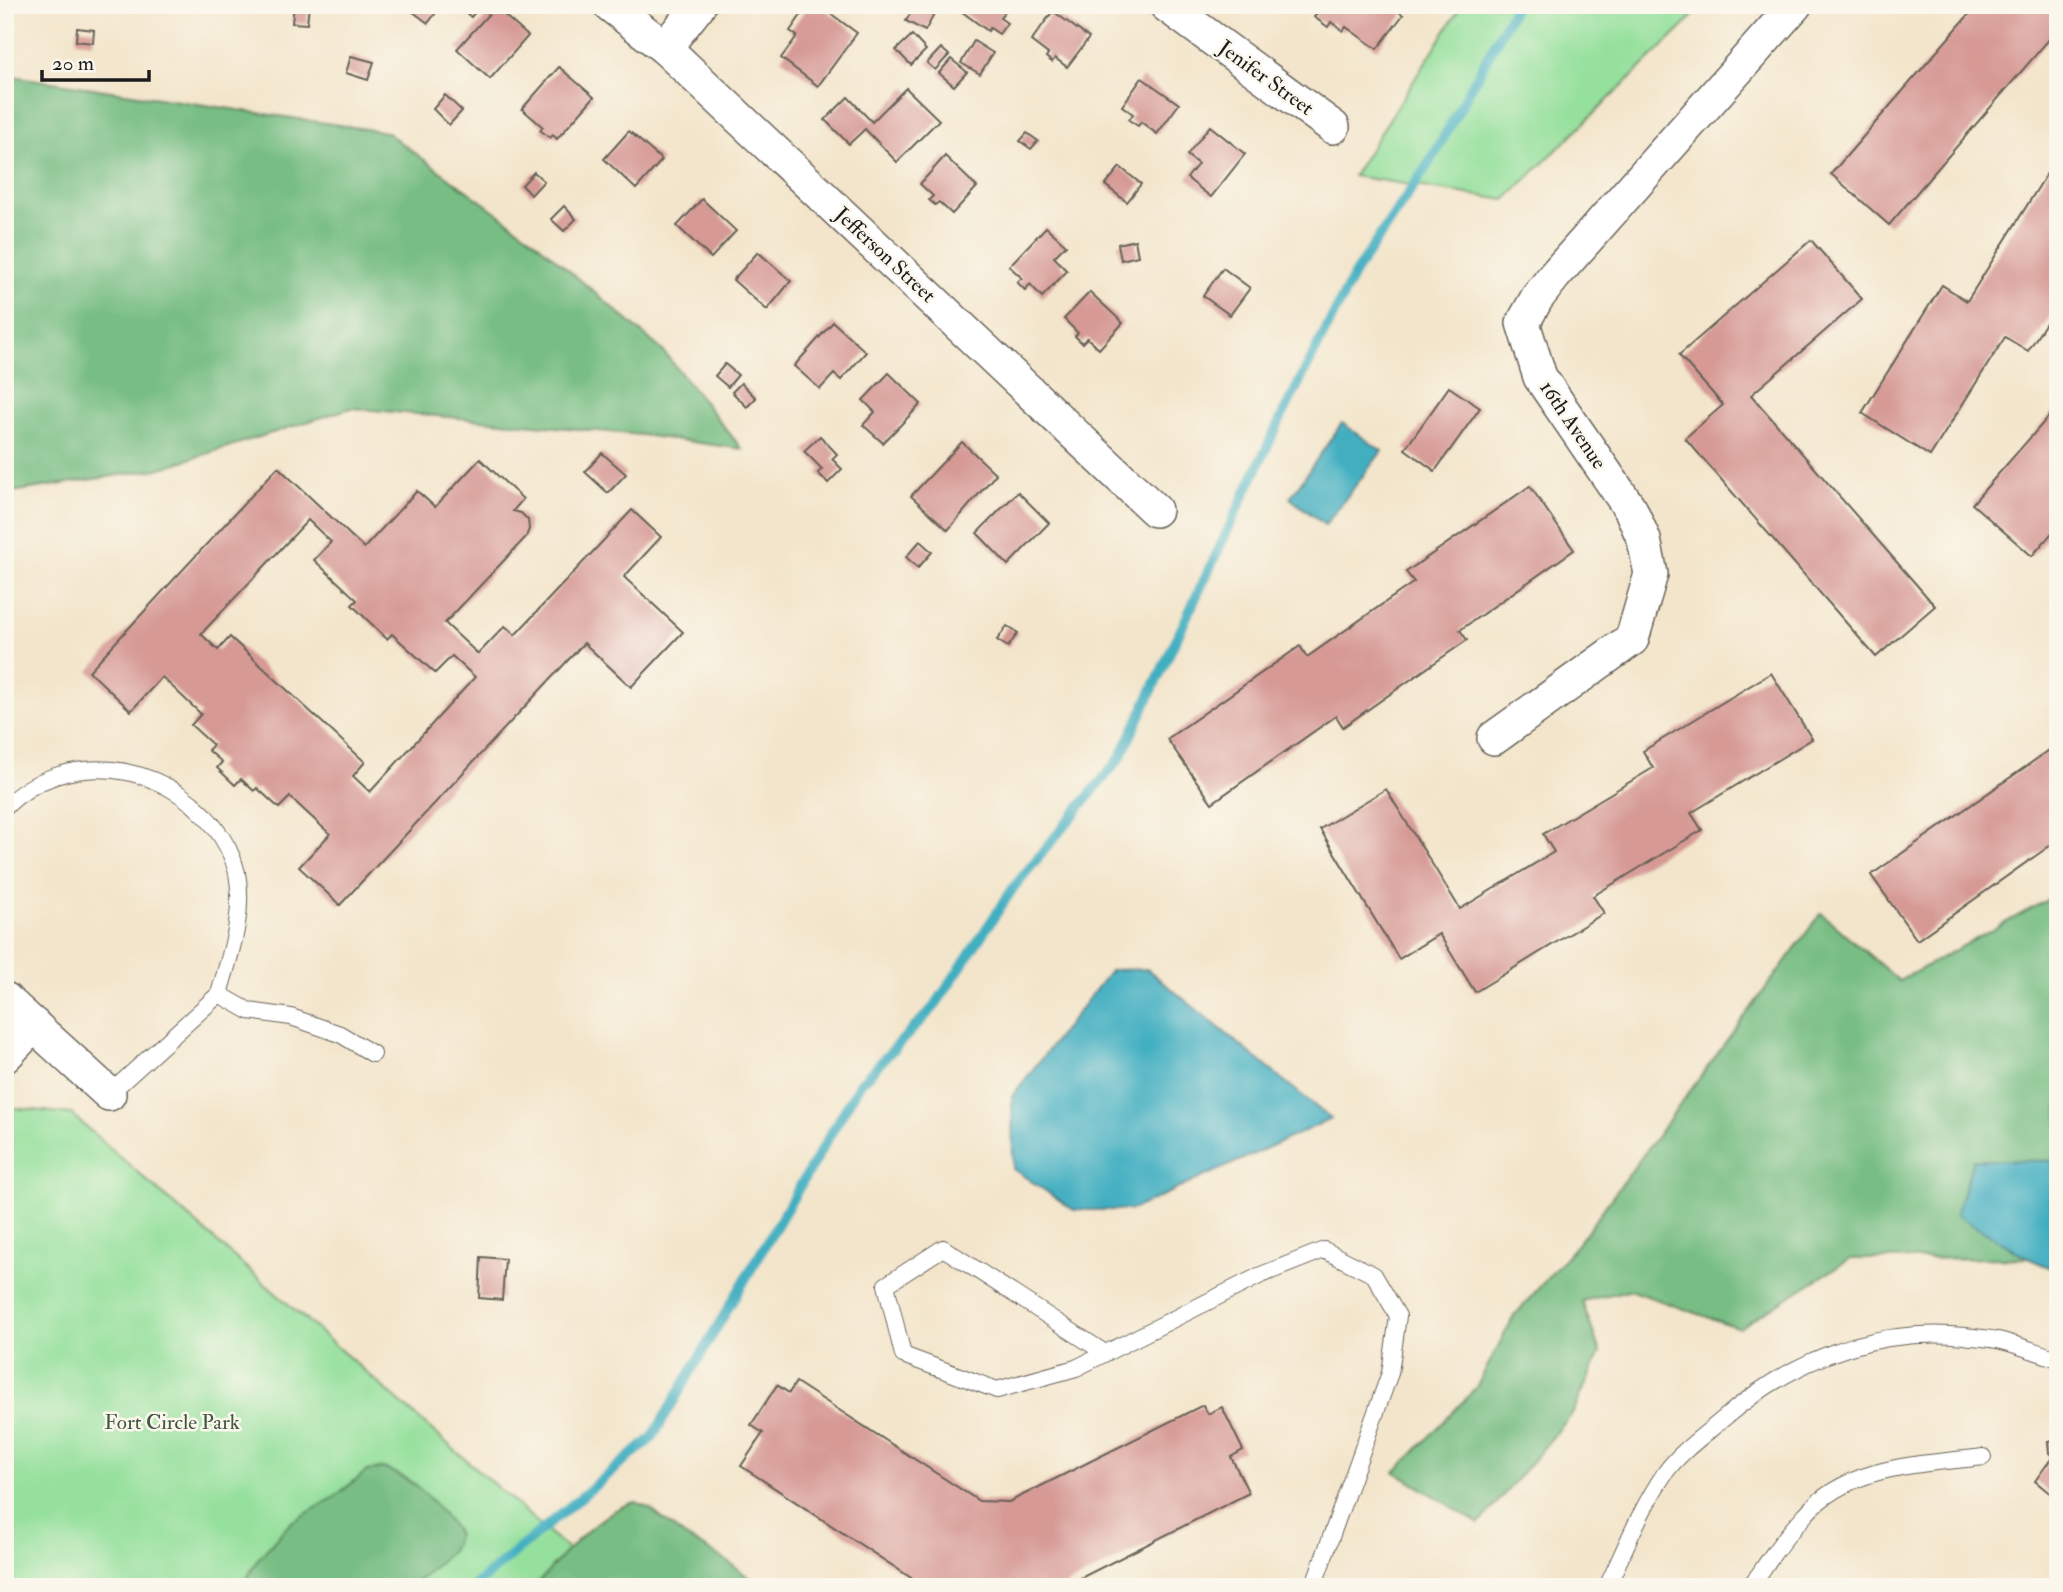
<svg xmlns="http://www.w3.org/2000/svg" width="2063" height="1592" font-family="'IM FELL Double Pica',serif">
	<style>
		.green { fill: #95e09c; stroke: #587e5c; stroke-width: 2 }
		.forest { fill: #78be84; stroke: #4a6d50; stroke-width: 2 }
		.water { fill: #43afc1; stroke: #30666e; stroke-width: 2 }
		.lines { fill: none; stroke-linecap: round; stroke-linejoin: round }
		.stream { stroke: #43afc1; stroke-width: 10 }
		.building { fill: #d69994; fill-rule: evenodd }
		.lane-casing { stroke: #676259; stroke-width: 18 }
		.street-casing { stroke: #676259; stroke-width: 36 }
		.lane { stroke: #fff; stroke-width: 16 }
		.street { stroke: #fff; stroke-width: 33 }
		.labels { text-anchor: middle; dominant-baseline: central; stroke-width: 5; stroke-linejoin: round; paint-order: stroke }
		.street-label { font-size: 21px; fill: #1c1c1c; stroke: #fbf7ec }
		.park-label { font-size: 21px; fill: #405742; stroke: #fbf7ec }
	</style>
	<rect width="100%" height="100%" fill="#fbf7ec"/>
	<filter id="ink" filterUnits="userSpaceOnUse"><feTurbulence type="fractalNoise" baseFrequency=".0143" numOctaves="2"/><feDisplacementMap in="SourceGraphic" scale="14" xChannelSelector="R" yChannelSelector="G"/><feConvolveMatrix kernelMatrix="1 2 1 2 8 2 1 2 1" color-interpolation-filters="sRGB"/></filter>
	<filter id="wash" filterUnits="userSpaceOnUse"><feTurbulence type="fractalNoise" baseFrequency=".00686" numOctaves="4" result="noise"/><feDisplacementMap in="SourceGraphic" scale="28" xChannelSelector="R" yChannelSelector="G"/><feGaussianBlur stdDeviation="1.57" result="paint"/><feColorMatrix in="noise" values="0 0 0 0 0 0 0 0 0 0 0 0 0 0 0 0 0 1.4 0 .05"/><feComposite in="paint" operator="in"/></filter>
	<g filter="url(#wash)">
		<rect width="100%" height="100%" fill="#f3e5cb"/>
		<g class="green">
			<path d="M 1462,5 L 1702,5 L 1684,26 L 1505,200 L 1353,176 Z"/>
			<path d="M 5,1107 L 71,1114 L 611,1587 L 5,1587 Z"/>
		</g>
		<g class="forest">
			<path d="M 5,75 L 386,132 L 529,236 L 663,351 L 742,449 L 642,435 L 351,408 L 158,469 L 5,493 Z"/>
			<path d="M 2058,894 L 2058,1271 L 2028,1258 L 1850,1259 L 1739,1328 L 1629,1290 L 1582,1301 L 1600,1352 L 1573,1413 L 1479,1524 L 1395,1472 L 1476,1388 L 1514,1316 L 1579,1242 L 1821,913 L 1899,981 Z"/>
			<path d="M 383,1468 C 419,1481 435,1503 457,1532 L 455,1544 L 449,1553 L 412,1587 L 242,1587 L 258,1559 L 290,1523 L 333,1498 L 367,1471 Z"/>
			<path d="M 636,1502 L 649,1508 L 684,1536 L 724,1559 L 762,1587 L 534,1587 C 559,1560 600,1509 636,1502 Z"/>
		</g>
		<g class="water">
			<path d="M 1342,423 L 1382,451 L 1325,525 L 1290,498 Z"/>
			<path d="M 1147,969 L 1331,1119 L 1131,1210 L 1074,1210 L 1013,1169 L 1012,1096 L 1111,970 Z"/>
			<path d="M 1973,1160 L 2058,1161 L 2058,1271 L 2028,1258 L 1956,1215 Z"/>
		</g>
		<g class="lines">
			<path class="stream" d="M 473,1587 L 652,1438 L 860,1084 L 934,1007 L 1014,887 L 1120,758 L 1277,426 L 1355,273 L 1433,157 L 1516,5"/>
		</g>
		<g id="blocks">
			<g class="building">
				<path d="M 294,5 L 309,5 L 307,24 L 292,23 Z"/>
				<path d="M 404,5 L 442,5 L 428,23 Z"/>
				<path d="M 460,5 L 481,5 L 471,17 L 459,7 Z"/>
				<path d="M 808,5 L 819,5 L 857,33 L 818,86 L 781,58 L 797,36 L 790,31 Z"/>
				<path d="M 915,5 L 925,5 L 936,11 L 925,31 L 906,21 Z"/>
				<path d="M 966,5 L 1009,5 L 1000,18 L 1007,23 L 999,34 L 990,28 L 988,31 L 961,11 Z"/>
				<path d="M 1323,5 L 1390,5 L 1403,15 L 1377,49 L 1346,27 L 1343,31 L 1331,22 L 1328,27 L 1314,17 Z"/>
				<path d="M 1977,5 L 2058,5 L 2058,29 L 1889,225 L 1831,174 Z"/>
				<path d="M 495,7 L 528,36 L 490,79 L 457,49 Z"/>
				<path d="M 1053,11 L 1089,38 L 1067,67 L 1055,58 L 1052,62 L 1046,57 L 1048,54 L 1031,41 Z"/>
				<path d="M 77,28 L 94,30 L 93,43 L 76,41 Z"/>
				<path d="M 912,35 L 926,50 L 911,65 L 896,50 Z"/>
				<path d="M 974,41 L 993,53 L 980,74 L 961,63 Z"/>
				<path d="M 941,48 L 949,55 L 935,70 L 927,63 Z"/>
				<path d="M 351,56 L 374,62 L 368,80 L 346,73 Z"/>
				<path d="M 951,59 L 967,72 L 954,86 L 939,73 Z"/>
				<path d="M 559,67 L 594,97 L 557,139 L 553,135 L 550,138 L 540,130 L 543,127 L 522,109 Z"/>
				<path d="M 1142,78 L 1179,104 L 1157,134 L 1141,122 L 1138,126 L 1129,120 L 1133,114 L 1122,106 Z"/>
				<path d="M 906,88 L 939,120 L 897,162 L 865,129 L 849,144 L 825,120 L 848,97 L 872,122 Z"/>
				<path d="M 445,95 L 462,111 L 449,125 L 433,109 Z"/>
				<path d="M 1210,126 L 1245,154 L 1211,197 L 1187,178 L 1198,164 L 1187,155 Z"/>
				<path d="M 629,131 L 662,160 L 636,189 L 604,159 Z"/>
				<path d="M 1027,133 L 1038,141 L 1031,149 L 1020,141 Z"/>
				<path d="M 945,156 L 977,187 L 952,214 L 939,202 L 935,205 L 929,200 L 933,196 L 920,184 Z"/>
				<path d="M 2058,156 L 2058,304 L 2028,351 L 2005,337 L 1930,456 L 1862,413 L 1942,285 L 1967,301 Z"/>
				<path d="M 1120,167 L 1141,184 L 1127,202 L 1105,185 Z"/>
				<path d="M 534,172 L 544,181 L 531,195 L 522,185 Z"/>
				<path d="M 702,199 L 736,231 L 711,258 L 677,226 Z"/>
				<path d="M 564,206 L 576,219 L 564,231 L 551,219 Z"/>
				<path d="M 1046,227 L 1066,245 L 1054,257 L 1067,271 L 1042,297 L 1030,284 L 1025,290 L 1017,282 L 1022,278 L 1009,266 Z"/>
				<path d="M 1135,240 L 1138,256 L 1121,260 L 1118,244 Z"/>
				<path d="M 1811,240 L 1862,299 L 1751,395 L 1935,606 L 1876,657 L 1685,438 L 1723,405 L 1679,355 Z"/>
				<path d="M 758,252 L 791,281 L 767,310 L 733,280 Z"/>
				<path d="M 1223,268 L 1250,288 L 1230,315 L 1203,296 Z"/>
				<path d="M 1090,292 L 1123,323 L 1099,349 L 1087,338 L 1082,343 L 1075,336 L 1078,333 L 1064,319 Z"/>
				<path d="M 833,322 L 866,352 L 841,380 L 834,374 L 820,389 L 794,366 Z"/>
				<path d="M 725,364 L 738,375 L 728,387 L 715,376 Z"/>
				<path d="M 889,373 L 921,404 L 883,443 L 863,425 L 875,412 L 863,400 Z"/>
				<path d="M 741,383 L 756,398 L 747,407 L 732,392 Z"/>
				<path d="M 1449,387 L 1480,408 L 1435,471 L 1405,449 Z"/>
				<path d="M 2058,406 L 2058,526 L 2032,556 L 1972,504 Z"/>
				<path d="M 820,436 L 837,454 L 832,459 L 842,469 L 828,483 L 818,473 L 822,469 L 804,451 Z"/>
				<path d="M 962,442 L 996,474 L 948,530 L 911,496 Z"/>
				<path d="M 602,453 L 626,474 L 608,493 L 585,472 Z"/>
				<path d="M 480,459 L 523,499 L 513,511 L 521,513 L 528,520 L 529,529 L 526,537 L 445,623 L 478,654 L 505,626 L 515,635 L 632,510 L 661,537 L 624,577 L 683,632 L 631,687 L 584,643 L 340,905 L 299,867 L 330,834 L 290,797 L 279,808 L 257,788 L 254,791 L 241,779 L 235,785 L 217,768 L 222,762 L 208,750 L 213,745 L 191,725 L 201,714 L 162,677 L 131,711 L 89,671 L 278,467 L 364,548 L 417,491 L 435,507 ZM 308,520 L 331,542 L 314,560 L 357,600 L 352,605 L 387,639 L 392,634 L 435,673 L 452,656 L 475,677 L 370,792 L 353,776 L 365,762 L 230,637 L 218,650 L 201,634 Z"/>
				<path d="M 1530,486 L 1574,550 L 1460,630 L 1467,640 L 1343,727 L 1336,716 L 1212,803 L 1167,739 L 1300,646 L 1307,657 L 1414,582 L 1406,572 Z"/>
				<path d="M 1018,492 L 1049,523 L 1008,565 L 977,533 Z"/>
				<path d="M 920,541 L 932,552 L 918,568 L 906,557 Z"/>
				<path d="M 1007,626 L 1018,633 L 1008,647 L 997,640 Z"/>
				<path d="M 1771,673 L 1812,739 L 1691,813 L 1702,830 L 1593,896 L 1604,913 L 1475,992 L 1439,934 L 1399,959 L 1320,829 L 1386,789 L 1460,909 L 1554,852 L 1543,834 L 1653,768 L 1643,751 Z"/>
				<path d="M 2058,744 L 2058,840 L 1917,940 L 1871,875 Z"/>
				<path d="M 481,1257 L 505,1259 L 502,1300 L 479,1298 Z"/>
				<path d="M 796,1382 L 979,1501 L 1009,1502 L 1203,1405 L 1208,1414 L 1222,1407 L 1243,1450 L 1231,1457 L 1249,1493 L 1063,1587 L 925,1587 L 741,1466 L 763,1433 L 751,1425 L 777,1385 L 789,1393 Z"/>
				<path d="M 2058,1439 L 2058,1500 L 2035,1481 L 2053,1456 L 2049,1453 L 2048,1441 Z"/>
			</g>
		</g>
	</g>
	<g filter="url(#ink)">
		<use href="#blocks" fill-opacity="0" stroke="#676259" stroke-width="2"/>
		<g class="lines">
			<defs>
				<g id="lane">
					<path d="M 5,807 C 65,748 162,761 213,825 C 224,839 233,855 237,873 C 245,914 230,955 219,994"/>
					<path d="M 109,1094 L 219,994 L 249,1011 L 291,1017 L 340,1034 L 373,1054"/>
					<path d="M 1105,1353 L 943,1248 L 886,1285 L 903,1355 L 997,1390 L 1076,1368 L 1261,1275 L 1324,1250 L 1374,1275 L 1398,1316 L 1390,1373 L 1313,1587"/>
					<path d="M 1607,1587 C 1625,1549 1641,1508 1665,1473 C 1680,1452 1703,1436 1723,1419 C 1793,1359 1872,1327 1965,1336 C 1977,1338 1991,1338 2002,1341 C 2021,1346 2039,1353 2058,1359"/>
					<path d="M 1748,1587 C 1759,1578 1765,1564 1774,1553 C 1783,1540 1794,1527 1805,1515 C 1849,1464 1921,1465 1983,1457"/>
				</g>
				<g id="street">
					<path d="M 610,5 L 665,48 L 1155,510"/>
					<path d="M 1166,5 L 1333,127"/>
					<path d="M 665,48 L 699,5"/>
					<path d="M 1494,738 L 1632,639 L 1651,574 L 1644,540 L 1631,510 L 1540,377 L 1523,323 L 1537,298 L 1555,275 L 1795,5"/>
					<path d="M 5,999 L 109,1094"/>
					<path d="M 5,1056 L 34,1025"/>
				</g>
			</defs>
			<use href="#lane" class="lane-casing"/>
			<use href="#street" class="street-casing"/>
			<use href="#lane" class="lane"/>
			<use href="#street" class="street"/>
		</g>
	</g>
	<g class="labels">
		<g class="street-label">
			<text transform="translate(1266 78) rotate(36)">Jenifer Street</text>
			<text transform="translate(885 255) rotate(43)">Jefferson Street</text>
			<text transform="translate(1573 425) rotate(56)">16th Avenue</text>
		</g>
		<g class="park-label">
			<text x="172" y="1422">Fort Circle Park</text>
		</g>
	</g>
	<rect width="2063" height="1592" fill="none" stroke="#fbf7ec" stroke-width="28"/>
	<path d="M42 70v10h107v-10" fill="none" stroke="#1c1c1c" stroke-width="3.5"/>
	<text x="52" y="70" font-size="21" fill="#1c1c1c" stroke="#fbf7ec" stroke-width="5" paint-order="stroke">20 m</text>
</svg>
